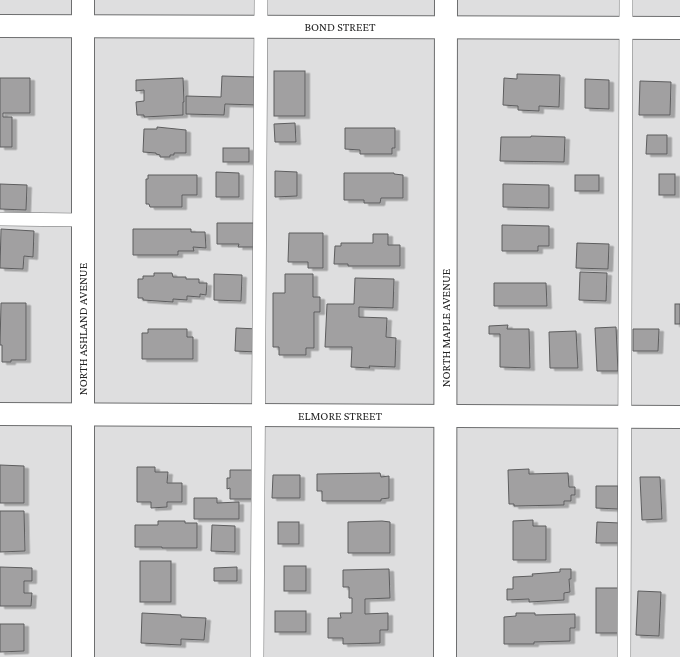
<svg xmlns="http://www.w3.org/2000/svg" width="680" height="657" font-family="'Crimson Pro',serif">
	<style>
		.building { fill: #a1a0a1; stroke: #5d5d5e; filter: url(#shadow) }
		.lines { fill: none; stroke-linecap: round; stroke-linejoin: round }
		.service-casing { stroke: #6d6e6f; stroke-width: 14 }
		.minor-casing { stroke: #6d6e6f; stroke-width: 24 }
		.tertiary-casing { stroke: #6d6e6f; stroke-width: 24 }
		.service { stroke: #fff; stroke-width: 13 }
		.minor { stroke: #fff; stroke-width: 22 }
		.tertiary { stroke: #fff; stroke-width: 22 }
		.labels { text-anchor: middle; dominant-baseline: central; stroke-width: 3; stroke-linejoin: round; paint-order: stroke }
		.street-label { font-size: 12px; fill: #242424; stroke: #fff }
	</style>
	<defs>
		<filter id="shadow"><feDropShadow dx="4.5" dy="2.5" stdDeviation="0" flood-color="#0004"/></filter>
	</defs>
	<rect width="100%" height="100%" fill="#dededf"/>
	<g class="building">
		<rect x="274" y="71" width="31" height="45"/>
		<path d="M 517,74 L 560,75 L 559,107 L 539,106 L 539,111 L 518,110 L 518,106 L 503,105 L 504,78 L 517,79 Z"/>
		<path d="M 222,76 L 257,77 L 256,105 L 225,104 L 224,115 L 186,114 L 186,96 L 221,97 Z"/>
		<path d="M 0,78 L 30,78 L 30,113 L 3,113 L 3,117 L 12,117 L 12,147 L 0,147 Z"/>
		<path d="M 183,78 L 184,102 L 183,102 L 183,115 L 144,117 L 144,115 L 137,115 L 136,102 L 144,101 L 144,90 L 136,91 L 136,80 Z"/>
		<path d="M 585,79 L 609,80 L 609,109 L 585,108 Z"/>
		<path d="M 640,81 L 671,82 L 670,115 L 639,115 Z"/>
		<path d="M 295,123 L 296,142 L 275,142 L 274,124 Z"/>
		<path d="M 157,127 L 186,130 L 186,153 L 174,153 L 174,155 L 170,155 L 170,157 L 160,157 L 160,155 L 156,154 L 156,153 L 143,152 L 144,129 L 157,129 Z"/>
		<path d="M 345,128 L 395,128 L 395,148 L 392,148 L 392,154 L 360,154 L 360,150 L 345,149 Z"/>
		<path d="M 647,135 L 667,135 L 667,154 L 646,154 Z"/>
		<path d="M 531,136 L 565,137 L 564,162 L 500,161 L 501,137 L 531,137 Z"/>
		<rect x="223" y="148" width="26" height="14"/>
		<path d="M 275,171 L 297,172 L 297,196 L 275,197 Z"/>
		<path d="M 216,172 L 239,173 L 239,197 L 216,197 Z"/>
		<path d="M 344,173 L 394,173 L 394,174 L 403,175 L 403,198 L 381,198 L 380,203 L 364,203 L 364,200 L 344,200 Z"/>
		<rect x="659" y="174" width="16" height="21"/>
		<path d="M 148,175 L 197,175 L 197,195 L 182,195 L 182,207 L 150,207 L 149,204 L 146,204 L 146,179 L 148,179 Z"/>
		<rect x="575" y="175" width="24" height="16"/>
		<path d="M 0,184 L 27,185 L 26,210 L 0,209 Z"/>
		<path d="M 503,184 L 549,185 L 549,208 L 503,207 Z"/>
		<path d="M 217,223 L 258,223 L 258,247 L 238,247 L 239,244 L 217,244 Z"/>
		<path d="M 502,225 L 549,226 L 549,246 L 538,246 L 538,251 L 502,251 Z"/>
		<path d="M 1,229 L 34,231 L 33,257 L 24,256 L 23,269 L 0,268 Z"/>
		<path d="M 133,229 L 191,229 L 191,232 L 205,232 L 206,248 L 193,247 L 194,251 L 178,251 L 178,255 L 133,255 Z"/>
		<path d="M 289,233 L 323,233 L 323,268 L 308,268 L 308,262 L 288,262 Z"/>
		<path d="M 373,234 L 388,234 L 388,245 L 400,245 L 400,266 L 348,266 L 348,264 L 334,264 L 335,246 L 341,246 L 341,243 L 373,243 Z"/>
		<path d="M 577,243 L 609,244 L 608,269 L 576,268 Z"/>
		<path d="M 580,272 L 607,273 L 606,301 L 579,300 Z"/>
		<path d="M 154,273 L 172,273 L 173,277 L 186,277 L 186,279 L 199,279 L 199,283 L 207,283 L 206,295 L 200,294 L 200,297 L 187,296 L 187,300 L 173,299 L 173,302 L 143,300 L 143,298 L 138,298 L 138,279 L 143,279 L 143,276 L 154,276 Z"/>
		<path d="M 214,274 L 242,275 L 241,301 L 214,300 Z"/>
		<path d="M 285,274 L 313,274 L 313,297 L 320,297 L 320,312 L 314,312 L 314,348 L 306,348 L 306,355 L 279,355 L 279,347 L 273,347 L 273,293 L 285,293 Z"/>
		<path d="M 355,278 L 394,279 L 393,308 L 359,307 L 359,317 L 387,318 L 386,337 L 396,338 L 395,367 L 369,366 L 370,368 L 351,367 L 352,347 L 325,347 L 327,304 L 354,304 Z"/>
		<path d="M 494,283 L 546,283 L 547,306 L 494,306 Z"/>
		<path d="M 1,303 L 26,303 L 26,360 L 11,360 L 11,362 L 2,362 L 2,345 L 0,345 Z"/>
		<rect x="675" y="304" width="5" height="20"/>
		<path d="M 508,325 L 507,329 L 529,329 L 530,368 L 500,367 L 500,334 L 489,334 L 489,326 Z"/>
		<path d="M 616,327 L 618,371 L 597,371 L 595,328 Z"/>
		<path d="M 236,328 L 258,329 L 257,352 L 235,351 Z"/>
		<path d="M 148,329 L 187,329 L 187,337 L 193,337 L 193,359 L 142,359 L 142,333 L 148,333 Z"/>
		<path d="M 633,329 L 659,329 L 658,351 L 633,351 Z"/>
		<path d="M 576,331 L 578,368 L 550,368 L 549,332 Z"/>
		<path d="M 0,465 L 24,466 L 24,503 L 0,503 Z"/>
		<path d="M 137,467 L 155,467 L 155,472 L 168,472 L 167,483 L 182,483 L 182,502 L 167,502 L 167,507 L 151,508 L 151,502 L 137,502 Z"/>
		<path d="M 529,469 L 529,474 L 568,473 L 569,487 L 575,487 L 575,495 L 571,495 L 571,501 L 564,501 L 564,505 L 514,506 L 514,504 L 509,504 L 508,470 Z"/>
		<path d="M 230,470 L 253,470 L 254,499 L 230,499 L 230,488 L 227,489 L 227,478 L 230,478 Z"/>
		<path d="M 380,473 L 381,477 L 389,476 L 389,498 L 381,499 L 381,501 L 322,501 L 322,491 L 317,491 L 317,474 Z"/>
		<path d="M 273,475 L 300,475 L 300,498 L 272,498 Z"/>
		<path d="M 640,477 L 660,477 L 662,519 L 642,520 Z"/>
		<path d="M 596,486 L 618,486 L 618,509 L 596,508 Z"/>
		<path d="M 194,498 L 217,498 L 217,503 L 239,502 L 239,519 L 194,519 Z"/>
		<path d="M 0,511 L 24,511 L 25,551 L 0,552 Z"/>
		<path d="M 533,520 L 533,526 L 546,526 L 546,560 L 513,560 L 513,521 Z"/>
		<path d="M 158,521 L 185,521 L 185,523 L 197,523 L 197,548 L 162,548 L 162,547 L 135,547 L 135,525 L 158,525 Z"/>
		<path d="M 382,521 L 390,522 L 390,553 L 348,553 L 348,522 Z"/>
		<rect x="278" y="522" width="21" height="22"/>
		<path d="M 597,522 L 620,523 L 619,543 L 596,543 Z"/>
		<path d="M 212,525 L 235,526 L 235,552 L 211,551 Z"/>
		<rect x="140" y="561" width="31" height="41"/>
		<rect x="284" y="566" width="22" height="25"/>
		<path d="M 0,567 L 32,568 L 32,581 L 24,581 L 24,593 L 32,593 L 31,606 L 0,606 Z"/>
		<path d="M 237,567 L 237,581 L 214,581 L 214,568 Z"/>
		<path d="M 389,569 L 390,598 L 365,599 L 365,614 L 388,613 L 388,630 L 380,630 L 380,643 L 343,644 L 343,638 L 328,638 L 328,618 L 341,618 L 340,613 L 352,613 L 352,598 L 349,598 L 349,587 L 343,587 L 343,570 Z"/>
		<path d="M 560,569 L 571,569 L 571,579 L 569,579 L 570,592 L 564,593 L 564,600 L 529,602 L 529,599 L 507,600 L 507,589 L 513,589 L 513,577 L 533,576 L 532,574 L 560,572 Z"/>
		<rect x="596" y="588" width="26" height="45"/>
		<path d="M 638,591 L 661,592 L 659,636 L 636,635 Z"/>
		<rect x="275" y="611" width="31" height="21"/>
		<path d="M 142,613 L 181,615 L 181,617 L 206,618 L 204,640 L 181,639 L 181,645 L 141,643 Z"/>
		<path d="M 516,613 L 535,613 L 535,615 L 575,614 L 575,628 L 570,628 L 570,641 L 534,642 L 534,644 L 504,644 L 504,617 L 516,616 Z"/>
		<path d="M 0,624 L 24,624 L 24,651 L 0,652 Z"/>
	</g>
	<g class="lines">
		<defs>
			<g id="service">
				<path d="M 0,219 L 83,220"/>
				<path d="M 257,657 L 261,0"/>
				<path d="M 624,657 L 626,0"/>
			</g>
			<g id="minor">
				<path d="M 0,26 L 680,28"/>
				<path d="M 0,414 L 680,417"/>
				<path d="M 445,657 L 446,0"/>
			</g>
			<path id="tertiary" d="M 83,657 L 83,0"/>
		</defs>
		<use href="#service" class="service-casing"/>
		<use href="#minor" class="minor-casing"/>
		<use href="#tertiary" class="tertiary-casing"/>
		<use href="#service" class="service"/>
		<use href="#minor" class="minor"/>
		<use href="#tertiary" class="tertiary"/>
	</g>
	<g class="labels">
		<g class="street-label">
			<text x="340" y="27">BOND STREET</text>
			<text transform="translate(446 328) rotate(-90)">NORTH MAPLE AVENUE</text>
			<text transform="translate(83 329) rotate(-90)">NORTH ASHLAND AVENUE</text>
			<text x="340" y="416">ELMORE STREET</text>
		</g>
	</g>
</svg>
